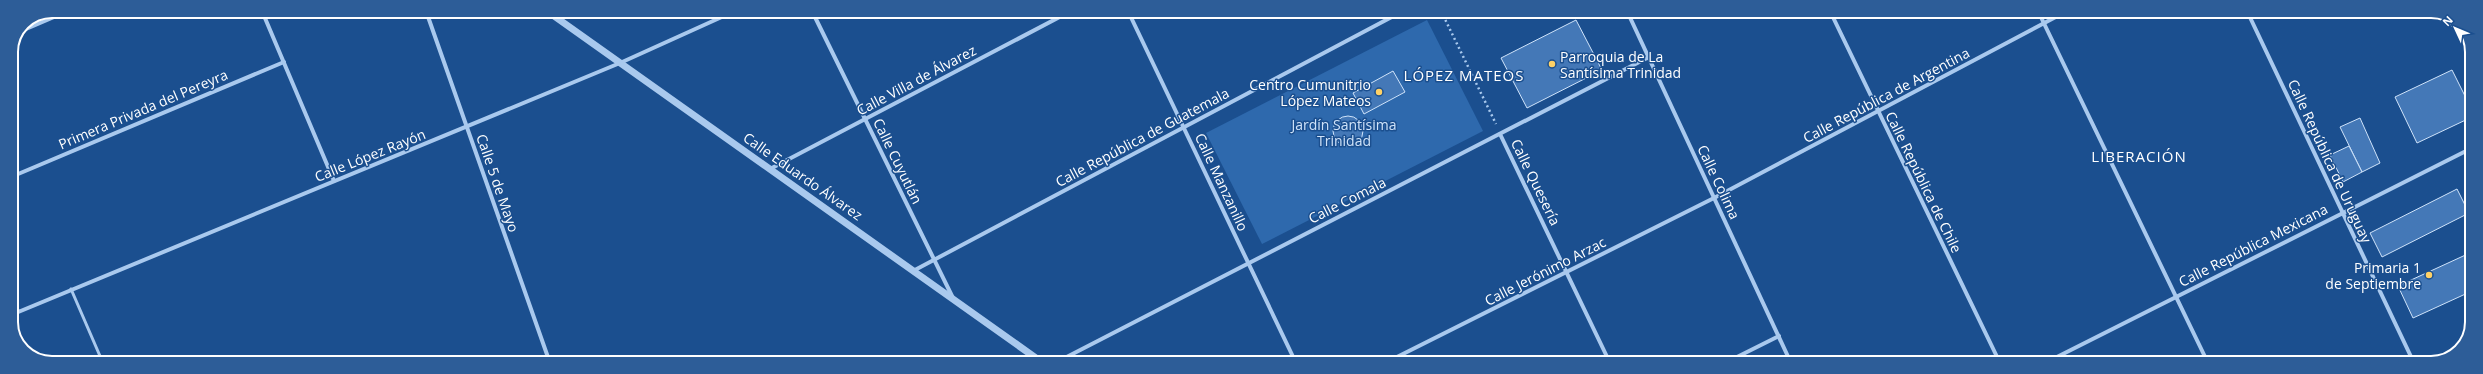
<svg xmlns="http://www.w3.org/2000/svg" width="2483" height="374" font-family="'Open Sans',sans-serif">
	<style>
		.green { fill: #2e69ad }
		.building { fill: #4478b7; stroke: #cfe3fa }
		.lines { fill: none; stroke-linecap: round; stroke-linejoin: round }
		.path { stroke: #a9c9ee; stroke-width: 2.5; stroke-dasharray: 2 3; stroke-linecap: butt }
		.service { stroke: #a9c9ee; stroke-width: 3 }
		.minor { stroke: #a9c9ee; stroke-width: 4 }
		.tertiary { stroke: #a9c9ee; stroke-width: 7 }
		.poi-dot { fill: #ffd166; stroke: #1b4f8f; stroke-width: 1.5 }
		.labels { text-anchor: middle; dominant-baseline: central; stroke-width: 3; stroke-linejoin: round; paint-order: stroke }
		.poi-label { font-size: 14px; fill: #fff; stroke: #1b4f8f; text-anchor: end }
		.street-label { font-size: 14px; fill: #fff; stroke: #1b4f8f }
		.park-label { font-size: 14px; fill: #cfe3fa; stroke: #1b4f8f }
		.neighbourhood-label { font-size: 15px; letter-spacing: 1px; fill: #fff; stroke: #1b4f8f }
		.rim { fill: none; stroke: #fff; stroke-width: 2 }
	</style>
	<rect width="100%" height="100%" fill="#1b4f8f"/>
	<path class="green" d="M 1427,20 L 1483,131 L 1262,244 L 1206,133 Z"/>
	<g class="building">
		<path d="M 1576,20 L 1602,70 L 1527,108 L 1501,58 Z"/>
		<path d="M 2452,70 L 2472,110 L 2472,117 L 2417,143 L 2395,97 Z"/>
		<path d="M 1393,71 L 1405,92 L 1364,114 L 1353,93 Z"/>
		<circle cx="1348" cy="131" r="15"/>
		<path d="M 2360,118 L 2380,163 L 2362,172 L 2340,127 Z"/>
		<path d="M 2349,146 L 2362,172 L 2343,182 L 2330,155 Z"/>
		<path d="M 2457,189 L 2469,213 L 2382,257 L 2370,233 Z"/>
		<path d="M 2472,252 L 2472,291 L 2413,318 L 2398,286 Z"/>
	</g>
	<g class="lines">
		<path class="path" d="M 1441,11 L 1496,124"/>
		<path class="service" d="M 71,289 L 103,363"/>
		<g class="minor">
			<path d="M 262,11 L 334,181"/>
			<path d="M 426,11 L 550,363"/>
			<path d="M 812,11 L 953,298"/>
			<path d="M 1128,11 L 1296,363"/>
			<path d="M 1627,11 L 1791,363"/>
			<path d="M 1830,11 L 2000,363"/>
			<path d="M 2038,11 L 2208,363"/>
			<path d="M 2247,11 L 2414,363"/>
			<path d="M 2456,21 L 2472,52"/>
			<path d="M 19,32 L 68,11"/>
			<path d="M 1500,134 L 1610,363"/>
			<path d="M 770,169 L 1071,11"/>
			<path d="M 11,177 L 284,62"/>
			<path d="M 913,271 L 1403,11"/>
			<path d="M 11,299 L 18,311"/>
			<path d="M 11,315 L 620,63 L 735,11"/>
			<path d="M 1055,363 L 1649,57"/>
			<path d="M 1385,363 L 1714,198 L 2067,11"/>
			<path d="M 1725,363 L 1779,336"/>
			<path d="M 2045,363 L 2472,148"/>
		</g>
		<path class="tertiary" d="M 547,11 L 1043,363"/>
	</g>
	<g class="poi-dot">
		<circle cx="1552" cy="64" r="4"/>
		<circle cx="1379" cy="92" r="4"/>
		<circle cx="2429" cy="275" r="4"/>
	</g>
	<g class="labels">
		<g class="poi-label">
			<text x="1560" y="56" text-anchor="start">Parroquia de La<tspan x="1560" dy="16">Santísima Trinidad</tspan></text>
			<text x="1371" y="84">Centro Cumunitrio<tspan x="1371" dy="16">López Mateos</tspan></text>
			<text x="2421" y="267">Primaria 1<tspan x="2421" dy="16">de Septiembre</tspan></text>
		</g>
		<g class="street-label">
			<text transform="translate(916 80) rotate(-28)">Calle Villa de Álvarez</text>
			<text transform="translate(1886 95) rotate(-28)">Calle República de Argentina</text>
			<text transform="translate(143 109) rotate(-23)">Primera Privada del Pereyra</text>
			<text transform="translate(1142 137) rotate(-28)">Calle República de Guatemala</text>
			<text transform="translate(370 155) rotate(-22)">Calle López Rayón</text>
			<text transform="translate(898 161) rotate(64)">Calle Cuyutlán</text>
			<text transform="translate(2330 161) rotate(65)">Calle República de Uruguay</text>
			<text transform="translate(803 176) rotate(35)">Calle Eduardo Álvarez</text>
			<text transform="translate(1222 182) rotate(65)">Calle Manzanillo</text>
			<text transform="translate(1536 182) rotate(64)">Calle Quesería</text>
			<text transform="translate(1719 182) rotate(65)">Calle Colima</text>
			<text transform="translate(1924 182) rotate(64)">Calle República de Chile</text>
			<text transform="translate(498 183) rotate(71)">Calle 5 de Mayo</text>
			<text transform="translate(1347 200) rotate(-27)">Calle Comala</text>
			<text transform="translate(2253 245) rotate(-27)">Calle República Mexicana</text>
			<text transform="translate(1545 271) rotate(-27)">Calle Jerónimo Arzac</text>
		</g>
		<g class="park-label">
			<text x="1344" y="124">Jardín Santísima<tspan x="1344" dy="16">Trinidad</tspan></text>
		</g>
		<g class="neighbourhood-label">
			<text x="1464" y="75">LÓPEZ MATEOS</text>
			<text x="2139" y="156">LIBERACIÓN</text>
		</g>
	</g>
	<path d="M0 0H2483V374H0ZM52 18H2431A34 34 0 0 1 2465 52V322A34 34 0 0 1 2431 356H52A34 34 0 0 1 18 322V52A34 34 0 0 1 52 18Z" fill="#2d5d98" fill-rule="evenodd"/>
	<path class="rim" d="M52 18H2431A34 34 0 0 1 2465 52V322A34 34 0 0 1 2431 356H52A34 34 0 0 1 18 322V52A34 34 0 0 1 52 18Z"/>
	<g transform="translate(2455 28) rotate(314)" stroke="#1b4f8f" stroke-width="3" paint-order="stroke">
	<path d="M0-3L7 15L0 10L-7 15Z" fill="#ffffff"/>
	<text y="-6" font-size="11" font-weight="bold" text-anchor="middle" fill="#ffffff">N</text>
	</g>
</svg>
